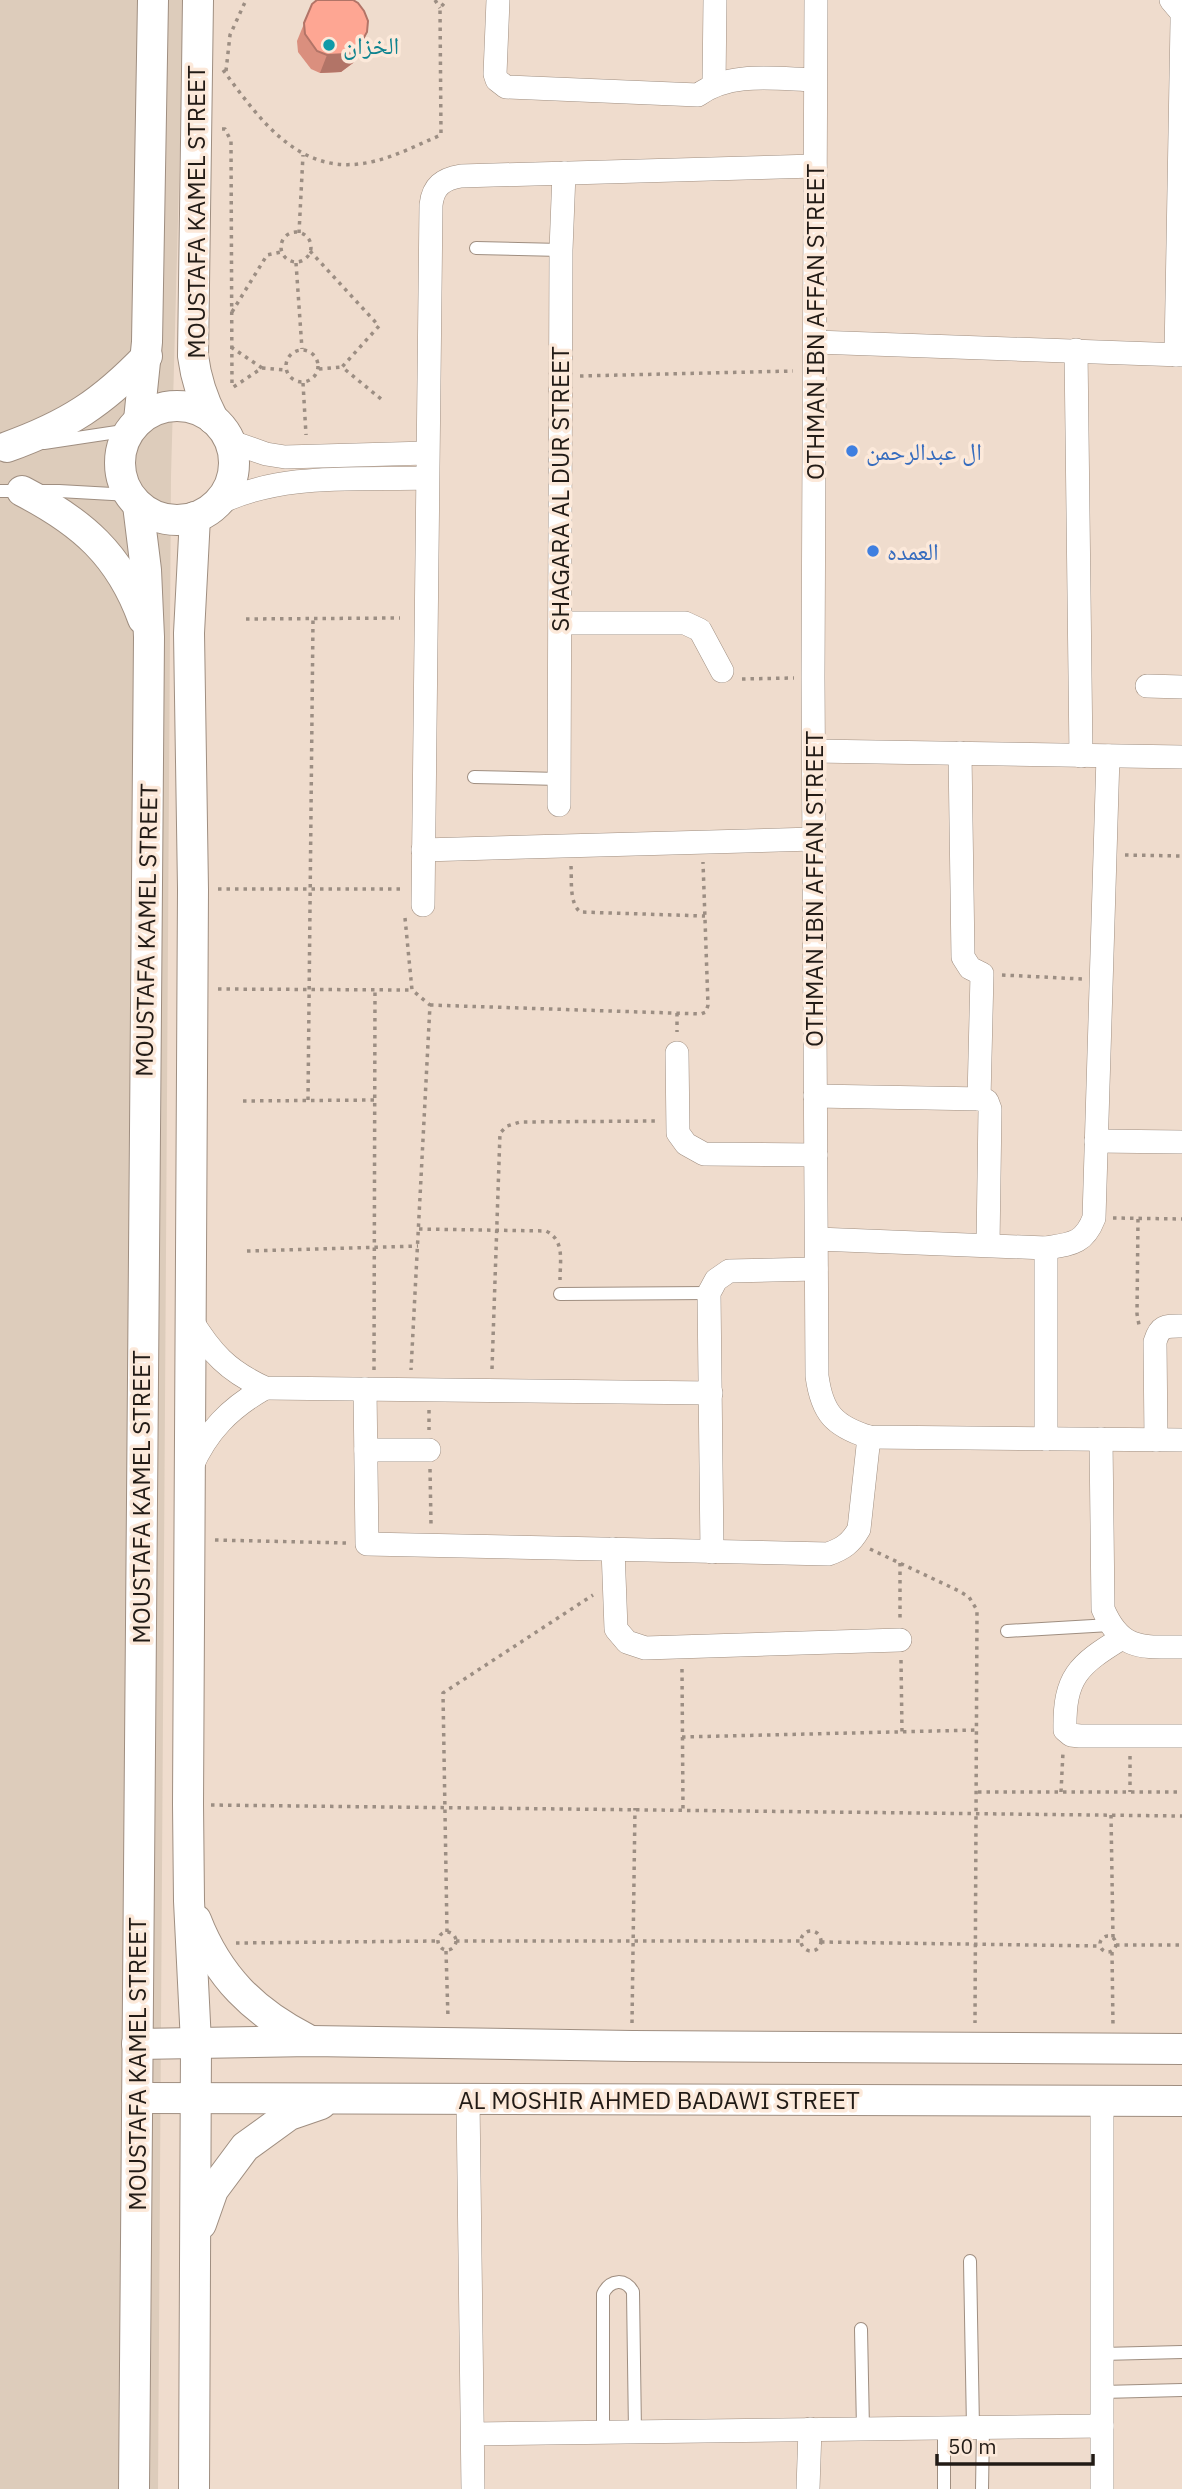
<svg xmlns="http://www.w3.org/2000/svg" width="1182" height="2489" font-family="'IBM Plex Sans','Noto Naskh Arabic',sans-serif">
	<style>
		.industrial { fill: #dcb }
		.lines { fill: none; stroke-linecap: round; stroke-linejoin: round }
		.service-casing { stroke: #9f8e80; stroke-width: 14 }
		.minor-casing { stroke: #9f8e80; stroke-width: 24 }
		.tertiary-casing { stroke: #9f8e80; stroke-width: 32 }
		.path { stroke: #9c8e83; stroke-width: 3.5; stroke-dasharray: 3.5 5; stroke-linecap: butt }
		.service { stroke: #fff; stroke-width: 12 }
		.minor { stroke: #fff; stroke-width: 23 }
		.tertiary { stroke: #fff; stroke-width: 30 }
		.wall { fill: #da8f7e }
		.shaded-wall { fill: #b27467 }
		.building { fill: #fea693; stroke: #b27467; stroke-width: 2 }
		.culture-dot { fill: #0f9aa8; stroke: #fce9da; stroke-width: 2.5 }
		.shop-dot { fill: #3f7fe0; stroke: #fce9da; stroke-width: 2.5 }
		.labels { text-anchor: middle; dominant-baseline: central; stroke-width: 7; stroke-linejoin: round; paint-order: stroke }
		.culture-label { font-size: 24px; fill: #0d838f; stroke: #fce9da; text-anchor: start }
		.street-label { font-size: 24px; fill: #221b16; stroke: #fce9da }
		.shop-label { font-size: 24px; fill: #366cbe; stroke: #fce9da; text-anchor: start }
	</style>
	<rect width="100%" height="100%" fill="#efdccd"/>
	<path class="industrial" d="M 0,0 L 184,0 L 171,476 L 158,2489 L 0,2489 Z"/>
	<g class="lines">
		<defs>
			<g id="service">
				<path d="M 476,248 L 561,250"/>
				<path d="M 44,443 L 130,430"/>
				<path d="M 0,491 L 59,491 L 130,495"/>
				<path d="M 474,777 L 559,779"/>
				<path d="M 560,1294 L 709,1293"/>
				<path d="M 1007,1631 L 1110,1625"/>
				<path d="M 970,2261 L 973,2428"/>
				<path d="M 861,2329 L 863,2429"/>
				<path d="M 1102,2354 L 1182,2352"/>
				<path d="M 1102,2392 L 1182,2390"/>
				<path d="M 944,2428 L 944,2489"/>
				<path d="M 603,2432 L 603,2294 C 610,2279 626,2278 633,2292 L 635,2432"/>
				<path d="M 982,2489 L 983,2428"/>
			</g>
			<g id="minor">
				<path d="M 498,0 L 495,74 L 497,80 L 506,87 L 698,95 C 731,71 776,79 815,80"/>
				<path d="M 816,0 L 813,677 L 817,1376 C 822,1413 834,1426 869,1437 L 1182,1440"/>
				<path d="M 1171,0 L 1182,13 L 1182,22 L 1176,355"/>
				<path d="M 714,85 L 715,0"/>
				<path d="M 815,342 L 1182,355"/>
				<path d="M 1076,350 L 1081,756"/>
				<path d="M 229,441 L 266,454 L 285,457 L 427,453"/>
				<path d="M 215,505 C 280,472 356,480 427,478"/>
				<path d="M 560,623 L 685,623 L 700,630 L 722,671"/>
				<path d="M 1147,686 L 1182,687"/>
				<path d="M 814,751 L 1182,757"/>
				<path d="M 960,753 L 963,957 L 970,968 L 982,974 L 979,1099"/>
				<path d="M 559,805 L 561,250 L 564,173"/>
				<path d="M 423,850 L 814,839"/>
				<path d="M 423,905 L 431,205 C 433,186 443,179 461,176 L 815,166"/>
				<path d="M 677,1053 L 678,1133 L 686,1144 L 704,1154 L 816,1155"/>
				<path d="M 815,1096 L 983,1099 L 987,1101 L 990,1109 L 988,1245"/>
				<path d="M 1096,1141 L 1182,1142"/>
				<path d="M 817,1239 L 1046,1248 C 1071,1244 1084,1244 1094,1218 L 1108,756"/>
				<path d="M 1046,1248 L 1046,1439"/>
				<path d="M 190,1318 C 211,1353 228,1371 265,1388 L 711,1393"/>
				<path d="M 365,1389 L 367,1544 L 828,1554 C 843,1549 851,1543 859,1529 L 869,1437"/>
				<path d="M 1101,1439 L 1103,1609 C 1121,1651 1142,1647 1182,1647"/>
				<path d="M 1156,1440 L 1155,1342 C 1160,1325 1166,1326 1182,1326"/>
				<path d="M 366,1450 L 429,1450"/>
				<path d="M 191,1468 C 207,1431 230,1408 265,1388"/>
				<path d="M 613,1549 L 616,1629 L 627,1642 L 645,1648 L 900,1640"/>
				<path d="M 712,1552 L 709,1293 L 716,1280 L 729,1271 L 816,1269"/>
				<path d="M 1122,1638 C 1078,1665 1064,1677 1065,1730 L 1071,1735 L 1080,1736 L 1182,1736"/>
				<path d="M 468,2099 L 473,2489"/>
				<path d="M 1102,2102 L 1102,2489"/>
				<path d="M 474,2434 L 1102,2426"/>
				<path d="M 808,2489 L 810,2429"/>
			</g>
			<g id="tertiary">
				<path d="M 198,0 L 193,356 C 196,379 202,398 213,419"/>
				<circle cx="177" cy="463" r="57"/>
				<path d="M 139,420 L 147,342 L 153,0"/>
				<path d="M 7,447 C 68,425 102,403 147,356"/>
				<path d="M 22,491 C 82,522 120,555 143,619"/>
				<path d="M 196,1920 C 218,1977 254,2012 307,2039"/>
				<path d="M 137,2044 L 311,2041 L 632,2046 L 1182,2049"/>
				<path d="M 137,2098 L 1182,2101"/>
				<path d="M 201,2224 L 213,2190 L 245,2147 L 289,2115 L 321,2104"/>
				<path d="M 134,2489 L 149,637 L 146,570 L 138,505"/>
				<path d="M 194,2489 L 196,2043 L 189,1901 L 188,1804 L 193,889 L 189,633 L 195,517"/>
			</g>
		</defs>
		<use href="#service" class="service-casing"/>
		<use href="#minor" class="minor-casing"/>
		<use href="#tertiary" class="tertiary-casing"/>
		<g class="path">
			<path d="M 435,0 L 440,8"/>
			<path d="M 223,70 C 261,121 301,180 375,161 C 397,156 419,144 441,135 L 440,8 L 447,0"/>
			<path d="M 226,71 L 230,35 L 246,0"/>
			<path d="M 222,129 L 225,129 L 231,141 L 232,388"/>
			<circle cx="296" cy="247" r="15"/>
			<path d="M 299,233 L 303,155"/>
			<path d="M 310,251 L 379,326 L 342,367 L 381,399"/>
			<path d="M 296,263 L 302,349"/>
			<path d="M 232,312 L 267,255 L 281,252"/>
			<path d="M 231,347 L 262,368 L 232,388"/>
			<circle cx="302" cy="366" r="16"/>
			<path d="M 262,368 L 286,370"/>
			<path d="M 319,369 L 342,367"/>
			<path d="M 580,376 L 793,371"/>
			<path d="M 303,383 L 306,435"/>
			<path d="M 246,619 L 400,618"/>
			<path d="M 742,679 L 794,678"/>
			<path d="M 1125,855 L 1182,856"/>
			<path d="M 571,866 C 572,881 569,902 580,912 L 705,916"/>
			<path d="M 218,889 L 402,889"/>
			<path d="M 405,918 L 412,990 L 430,1005 L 411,1370"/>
			<path d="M 1002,975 L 1082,979"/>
			<path d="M 218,989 L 412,990"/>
			<path d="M 430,1005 L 701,1014 L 706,1012 L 708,1005 L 703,862"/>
			<path d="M 677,1013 L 677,1032"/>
			<path d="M 308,1100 L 313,620"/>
			<path d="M 243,1101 L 374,1100"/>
			<path d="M 1113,1218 L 1182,1219"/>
			<path d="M 1138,1219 L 1137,1314 L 1139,1325"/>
			<path d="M 419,1229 L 546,1231 C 565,1240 560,1261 560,1280"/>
			<path d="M 247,1251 L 418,1246"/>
			<path d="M 492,1369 L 500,1133 L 507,1126 L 520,1122 L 658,1121"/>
			<path d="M 374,1370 L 375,991"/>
			<path d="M 429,1410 L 429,1430"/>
			<path d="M 430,1469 L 431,1524"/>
			<path d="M 215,1540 L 347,1543"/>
			<path d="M 870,1549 L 959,1591 L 969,1597 L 977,1610 L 975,2023"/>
			<path d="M 900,1563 L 900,1621"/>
			<path d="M 901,1660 L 902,1732"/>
			<path d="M 682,1669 L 683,1810"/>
			<path d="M 682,1737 L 977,1730"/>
			<path d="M 1130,1756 L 1130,1792"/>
			<path d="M 978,1792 L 1182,1792"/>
			<path d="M 1061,1792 L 1063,1752"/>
			<path d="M 211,1805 L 1182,1816"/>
			<path d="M 1111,1815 L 1113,1938"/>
			<circle cx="811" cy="1941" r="10"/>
			<circle cx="447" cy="1941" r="9"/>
			<path d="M 447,1932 L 443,1693 L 593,1595"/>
			<circle cx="1108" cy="1944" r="8"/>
			<path d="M 456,1941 L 801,1941"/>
			<path d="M 821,1942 L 1100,1946"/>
			<path d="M 236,1943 L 437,1941"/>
			<path d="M 1116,1945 L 1182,1945"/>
			<path d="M 446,1951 L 448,2018"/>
			<path d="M 1112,1952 L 1113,2026"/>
			<path d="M 632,2023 L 635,1808"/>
		</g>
		<use href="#service" class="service"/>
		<use href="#minor" class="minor"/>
		<use href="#tertiary" class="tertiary"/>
	</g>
	<path class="wall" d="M 312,4 L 360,49 L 353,63 L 341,72 L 320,73 L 311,69 L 298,52 L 297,41 Z"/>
	<path class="shaded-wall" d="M 367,32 L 360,49 L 353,63 L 341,72 L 320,73 L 327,55 Z"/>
	<path class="building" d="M 317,0 L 353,0 L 358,3 L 364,11 L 368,21 L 367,32 L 359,46 L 347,54 L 327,55 L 317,51 L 305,34 L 304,23 L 312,4 Z"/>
	<circle class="culture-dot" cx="329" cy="45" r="7"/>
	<g class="shop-dot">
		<circle cx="852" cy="451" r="7"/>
		<circle cx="873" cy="551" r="7"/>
	</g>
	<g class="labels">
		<g class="culture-label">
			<text x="343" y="45">الخزان</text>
		</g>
		<g class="street-label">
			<text transform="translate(196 212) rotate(-90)">MOUSTAFA KAMEL STREET</text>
			<text transform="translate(815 322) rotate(-90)">OTHMAN IBN AFFAN STREET</text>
			<text transform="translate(560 489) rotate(-90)">SHAGARA AL DUR STREET</text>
			<text transform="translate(814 889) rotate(-90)">OTHMAN IBN AFFAN STREET</text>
			<text transform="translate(146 930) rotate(-89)">MOUSTAFA KAMEL STREET</text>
			<text transform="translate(141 1497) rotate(-90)">MOUSTAFA KAMEL STREET</text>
			<text transform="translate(137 2064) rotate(-90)">MOUSTAFA KAMEL STREET</text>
			<text x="659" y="2100">AL MOSHIR AHMED BADAWI STREET</text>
		</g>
		<g class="shop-label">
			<text x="866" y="451">ال عبدالرحمن</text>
			<text x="887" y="551">العمده</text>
		</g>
	</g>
	<path d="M937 2454v10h156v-10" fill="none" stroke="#221b16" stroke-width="3.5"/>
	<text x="948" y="2454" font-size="21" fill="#221b16" stroke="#fce9da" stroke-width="5" paint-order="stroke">50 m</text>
</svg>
